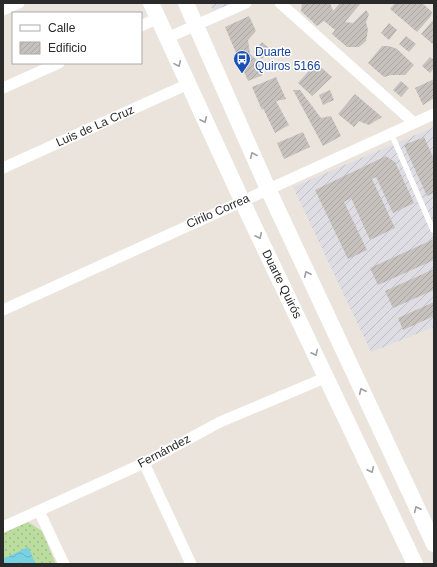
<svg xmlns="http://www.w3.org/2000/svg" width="437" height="567" font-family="Arial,sans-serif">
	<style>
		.industrial { fill: url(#industrial-furrows) }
		.park { fill: url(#park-dots) }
		.water { fill: url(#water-waves) }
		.building { fill: url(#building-hatch) }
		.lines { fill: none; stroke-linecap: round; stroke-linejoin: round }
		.lane { stroke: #fff; stroke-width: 5.5 }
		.street { stroke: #fff; stroke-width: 11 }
		.secondary { stroke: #fff; stroke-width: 16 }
		.oneway { stroke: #9f9f9f }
		.labels { text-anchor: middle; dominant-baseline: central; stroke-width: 3; stroke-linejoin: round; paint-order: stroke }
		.transit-label { font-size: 12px; fill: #164399; stroke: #fff; text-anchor: start }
		.street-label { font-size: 12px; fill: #2a2a2a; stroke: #fff }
	</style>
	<defs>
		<pattern id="industrial-furrows" width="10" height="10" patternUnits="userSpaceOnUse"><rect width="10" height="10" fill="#dfdde4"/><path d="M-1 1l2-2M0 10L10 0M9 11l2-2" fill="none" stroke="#c0bec4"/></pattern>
		<pattern id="park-dots" width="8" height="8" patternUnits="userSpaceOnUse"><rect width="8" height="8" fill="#badd9f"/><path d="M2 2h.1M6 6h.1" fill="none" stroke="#a0be89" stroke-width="1.8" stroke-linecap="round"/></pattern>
		<pattern id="water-waves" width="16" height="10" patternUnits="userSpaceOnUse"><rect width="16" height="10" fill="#79d2e4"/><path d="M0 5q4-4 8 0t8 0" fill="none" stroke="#69b4c4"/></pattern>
		<pattern id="building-hatch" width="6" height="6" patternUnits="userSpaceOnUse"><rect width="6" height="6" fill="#c6c1bd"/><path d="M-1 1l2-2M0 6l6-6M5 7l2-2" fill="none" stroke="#aaa6a3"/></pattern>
	</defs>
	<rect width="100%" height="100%" fill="#ebe4dd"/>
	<g class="industrial">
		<path d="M 210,3 L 240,3 L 213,10 Z"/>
		<path d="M 434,127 L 434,327 L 371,352 L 293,187 Z"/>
	</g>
	<path class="park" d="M 28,522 L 42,531 L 56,564 L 3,564 L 3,533 Z"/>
	<path class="water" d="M 28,547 L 36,564 L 3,564 L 3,559 Z"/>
	<g class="building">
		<path d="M 302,3 L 330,3 L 333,11 L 340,3 L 361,3 L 345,22 L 353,23 L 366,10 L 369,14 L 366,22 L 368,30 L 366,41 L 359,47 L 347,47 L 332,34 L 335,30 L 324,21 L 317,26 L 301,11 Z"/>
		<path d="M 395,3 L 422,3 L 432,12 L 431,16 L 417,32 L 390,9 Z"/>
		<path d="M 249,16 L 256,31 L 248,40 L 250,54 L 258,61 L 263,75 L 248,81 L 225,27 Z"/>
		<path d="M 434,19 L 434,45 L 421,34 Z"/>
		<path d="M 389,23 L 397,30 L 389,40 L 381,33 Z"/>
		<path d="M 406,36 L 416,44 L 409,52 L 399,44 Z"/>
		<path d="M 262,42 L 270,49 L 262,59 L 254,52 Z"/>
		<path d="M 382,46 L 389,46 L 397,49 L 414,65 L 405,75 L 391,75 L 384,77 L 368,63 Z"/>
		<path d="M 430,57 L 434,60 L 434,68 L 430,73 L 422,66 Z"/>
		<path d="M 316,63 L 332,77 L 312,96 L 298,83 Z"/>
		<path d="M 276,77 L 286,99 L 276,101 L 289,125 L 275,133 L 263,108 L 262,110 L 252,87 Z"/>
		<path d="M 434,79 L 434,98 L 423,105 L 415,88 Z"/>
		<path d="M 401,81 L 409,88 L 401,97 L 393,90 Z"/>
		<path d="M 293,90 L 300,90 L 321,118 L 331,116 L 341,136 L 323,146 Z"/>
		<path d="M 330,90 L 334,100 L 323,105 L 319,95 Z"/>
		<path d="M 355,94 L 382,117 L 369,125 L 359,121 L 354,127 L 338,114 Z"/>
		<path d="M 303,132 L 310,147 L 284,159 L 277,143 Z"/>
		<path d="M 424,137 L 434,159 L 434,193 L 427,196 L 404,145 Z"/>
		<path d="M 386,156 L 395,162 L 414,203 L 393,213 L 376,177 L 372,179 L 395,228 L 370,240 L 351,198 L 344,202 L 367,250 L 348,259 L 315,190 Z"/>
		<path d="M 434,239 L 434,260 L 378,285 L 370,268 Z"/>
		<path d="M 434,269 L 434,290 L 393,308 L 385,291 Z"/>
		<path d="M 434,302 L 434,316 L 403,330 L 398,318 Z"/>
	</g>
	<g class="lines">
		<path class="lane" d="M 391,133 L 433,230"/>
		<g class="street">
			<path d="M 280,3 L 413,122"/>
			<path d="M 3,10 L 19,3"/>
			<path d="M 141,26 L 158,18"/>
			<path d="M 167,38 L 246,3"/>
			<path d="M 3,88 L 59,63"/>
			<path d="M 3,168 L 188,84"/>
			<path d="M 3,310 L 434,114"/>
			<path d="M 144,463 L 191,564"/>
			<path d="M 39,511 L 64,564"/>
			<path d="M 3,527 L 144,463 L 220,422 L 327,377"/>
		</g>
		<g class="secondary">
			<path d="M 151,3 L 251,220 L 415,564"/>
			<path d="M 186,3 L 268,189 L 434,544"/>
		</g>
	</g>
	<defs><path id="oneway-chevron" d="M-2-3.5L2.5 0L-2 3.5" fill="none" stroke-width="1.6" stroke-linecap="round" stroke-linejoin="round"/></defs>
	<g class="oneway">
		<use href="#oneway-chevron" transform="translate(178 64) rotate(66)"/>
		<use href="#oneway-chevron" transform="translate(204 120) rotate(65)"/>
		<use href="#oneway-chevron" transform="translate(253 155) rotate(-113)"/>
		<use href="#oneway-chevron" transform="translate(259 236) rotate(64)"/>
		<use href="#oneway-chevron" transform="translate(307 274) rotate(-115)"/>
		<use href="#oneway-chevron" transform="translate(315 353) rotate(64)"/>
		<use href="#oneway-chevron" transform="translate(362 391) rotate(-115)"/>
		<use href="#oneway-chevron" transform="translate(371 470) rotate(65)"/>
		<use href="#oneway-chevron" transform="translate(417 509) rotate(-115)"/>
	</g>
	<defs>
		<symbol id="bus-pin" viewBox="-11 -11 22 30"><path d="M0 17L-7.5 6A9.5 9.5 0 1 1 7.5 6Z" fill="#1a4fb4" stroke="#fff"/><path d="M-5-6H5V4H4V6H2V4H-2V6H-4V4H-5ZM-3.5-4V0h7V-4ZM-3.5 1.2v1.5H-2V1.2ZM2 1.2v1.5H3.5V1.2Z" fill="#fff"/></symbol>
	</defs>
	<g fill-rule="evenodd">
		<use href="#bus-pin" x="232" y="49" width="20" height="27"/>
	</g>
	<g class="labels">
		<g class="transit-label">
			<text x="255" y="52">Duarte<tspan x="255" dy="14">Quiros 5166</tspan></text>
		</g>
		<g class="street-label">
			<text transform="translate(95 126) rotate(-24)">Luis de La Cruz</text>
			<text transform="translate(218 211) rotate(-24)">Cirilo Correa</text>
			<text transform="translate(282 284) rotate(64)">Duarte Quirós</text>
			<text transform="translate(164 451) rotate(-28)">Fernández</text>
		</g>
	</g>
	<rect width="437" height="567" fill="none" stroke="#2a2a2a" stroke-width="8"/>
	<rect x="12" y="12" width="130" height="52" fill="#ffffff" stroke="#aaaaaa"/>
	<rect x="20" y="25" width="20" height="6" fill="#ffffff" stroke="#aaaaaa"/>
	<text x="48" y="32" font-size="12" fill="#2a2a2a">Calle</text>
	<rect x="20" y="42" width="20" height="12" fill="url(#building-hatch)" stroke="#aaaaaa"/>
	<text x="48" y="52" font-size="12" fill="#2a2a2a">Edificio</text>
</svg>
